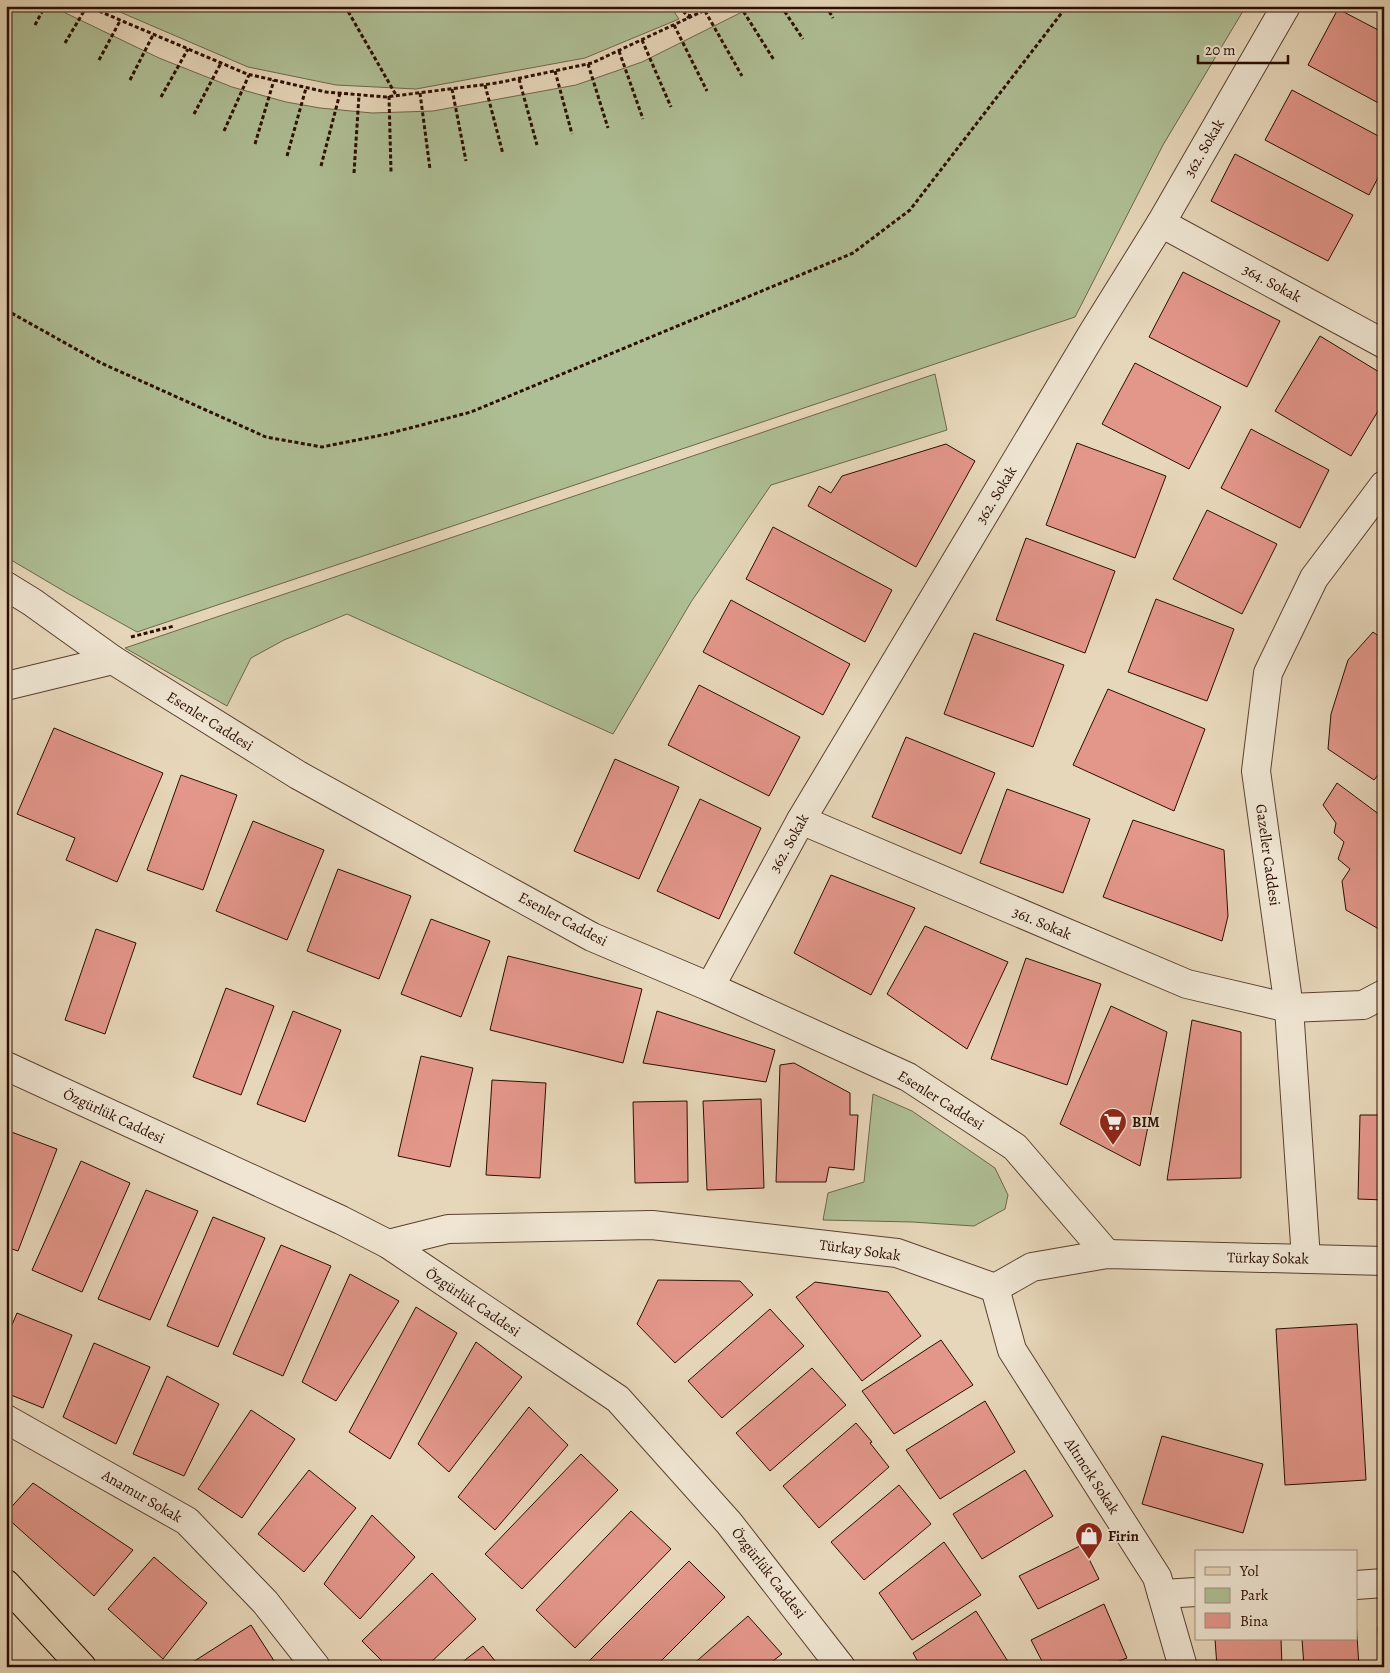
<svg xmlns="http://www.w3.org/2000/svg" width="1390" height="1673" font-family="Alegreya,serif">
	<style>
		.green { fill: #afbf95; stroke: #6e664a }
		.building { fill: #e3968a; stroke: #2c0d00 }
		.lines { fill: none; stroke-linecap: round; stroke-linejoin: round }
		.minor-casing { stroke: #5b402e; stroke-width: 30 }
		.major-casing { stroke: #2c0d00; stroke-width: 30 }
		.path { stroke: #2c0d00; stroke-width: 3; stroke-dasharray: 4 2.5; stroke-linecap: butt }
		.minor { stroke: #efe5d2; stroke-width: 28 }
		.major { stroke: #e7d7ba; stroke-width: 28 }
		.labels { text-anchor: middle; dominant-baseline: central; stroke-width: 4; stroke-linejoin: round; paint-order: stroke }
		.street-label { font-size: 15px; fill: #2c0d00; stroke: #efe5d2 }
		.poi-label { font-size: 15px; font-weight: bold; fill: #2c0d00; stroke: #efe5d2; text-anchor: start }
	</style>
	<rect width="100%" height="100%" fill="#e7d7ba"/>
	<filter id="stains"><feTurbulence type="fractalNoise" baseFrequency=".004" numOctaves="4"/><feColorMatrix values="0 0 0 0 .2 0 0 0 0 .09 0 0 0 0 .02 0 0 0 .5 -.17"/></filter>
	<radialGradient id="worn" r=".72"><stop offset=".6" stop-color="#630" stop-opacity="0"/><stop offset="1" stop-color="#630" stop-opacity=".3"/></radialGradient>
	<g class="green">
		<path d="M 6,6 L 51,6 L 159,58 L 232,87 L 286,102 L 320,108 L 372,113 L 433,111 L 576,85 L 642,62 L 754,6 L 1246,6 L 1163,145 L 1075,317 L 137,632 L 67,593 L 6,557 Z"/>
		<path d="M 106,6 L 670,6 L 679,19 L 585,58 L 416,89 L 336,85 L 248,67 Z"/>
		<path d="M 935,374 L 947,430 L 771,485 L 691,602 L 613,734 L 347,614 L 284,640 L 251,658 L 227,706 L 125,648 Z"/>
		<path d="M 873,1094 L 912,1111 L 995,1168 L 1008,1195 L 1005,1209 L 974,1226 L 912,1222 L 823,1220 L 828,1193 L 864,1182 Z"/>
	</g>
	<g class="building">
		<path d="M 1338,9 L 1384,33 L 1384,106 L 1308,65 Z"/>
		<path d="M 1292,90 L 1384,139 L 1384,166 L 1369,195 L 1265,140 Z"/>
		<path d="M 1235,154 L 1353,215 L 1328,261 L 1211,201 Z"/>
		<path d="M 1183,272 L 1280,321 L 1247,387 L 1149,337 Z"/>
		<path d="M 1320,336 L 1384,375 L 1384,401 L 1351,456 L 1275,411 Z"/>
		<path d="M 1135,363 L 1221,407 L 1189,469 L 1102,424 Z"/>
		<path d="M 1251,429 L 1329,470 L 1300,528 L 1221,488 Z"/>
		<path d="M 1077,443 L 1166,476 L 1135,558 L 1046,525 Z"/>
		<path d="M 946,444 L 975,461 L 916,567 L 808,506 L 819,486 L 831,493 L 842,476 Z"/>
		<path d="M 1207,510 L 1277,544 L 1242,614 L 1173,579 Z"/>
		<path d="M 773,527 L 892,590 L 865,642 L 746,579 Z"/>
		<path d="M 1026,538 L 1115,571 L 1085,653 L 996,620 Z"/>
		<path d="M 1156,599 L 1234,629 L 1207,701 L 1128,672 Z"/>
		<path d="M 731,600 L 850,664 L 823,715 L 703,652 Z"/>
		<path d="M 1373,632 L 1384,640 L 1384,768 L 1374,780 L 1328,749 L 1331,714 L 1348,660 Z"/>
		<path d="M 974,633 L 1064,665 L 1033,747 L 944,714 Z"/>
		<path d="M 699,685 L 800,737 L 769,796 L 668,745 Z"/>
		<path d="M 1108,689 L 1205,729 L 1174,811 L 1073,765 Z"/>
		<path d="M 54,728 L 163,773 L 117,882 L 66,860 L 75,838 L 17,814 Z"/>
		<path d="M 906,737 L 995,773 L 961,854 L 872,817 Z"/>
		<path d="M 6,742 L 11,745 L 6,758 Z"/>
		<path d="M 615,759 L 679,787 L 639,879 L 574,851 Z"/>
		<path d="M 181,775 L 237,795 L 203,890 L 147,870 Z"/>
		<path d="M 1337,783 L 1384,818 L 1384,932 L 1346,910 L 1342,881 L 1350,869 L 1338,859 L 1344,842 L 1334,833 L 1336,823 L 1323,805 Z"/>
		<path d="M 1007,789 L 1090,819 L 1063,893 L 980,863 Z"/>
		<path d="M 700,799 L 761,828 L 719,919 L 657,891 Z"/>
		<path d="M 1133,820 L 1224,850 L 1228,916 L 1222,941 L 1103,897 Z"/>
		<path d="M 253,821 L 324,850 L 287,940 L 216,911 Z"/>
		<path d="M 338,869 L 411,896 L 379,979 L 307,951 Z"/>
		<path d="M 831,875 L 915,908 L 871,995 L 794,953 Z"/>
		<path d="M 431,919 L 490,941 L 461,1017 L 401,994 Z"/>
		<path d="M 925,926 L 1008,962 L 967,1049 L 887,994 Z"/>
		<path d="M 96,929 L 136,943 L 105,1034 L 65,1020 Z"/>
		<path d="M 508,956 L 642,989 L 623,1063 L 490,1030 Z"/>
		<path d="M 1026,958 L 1101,984 L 1067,1085 L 991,1059 Z"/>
		<path d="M 226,988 L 274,1006 L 241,1095 L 193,1077 Z"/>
		<path d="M 1111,1006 L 1167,1032 L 1140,1166 L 1060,1124 Z"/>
		<path d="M 293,1011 L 341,1030 L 305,1122 L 257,1104 Z"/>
		<path d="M 657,1011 L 775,1050 L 766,1082 L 643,1063 Z"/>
		<path d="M 1192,1020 L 1241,1032 L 1241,1178 L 1167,1180 Z"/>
		<path d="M 421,1056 L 473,1068 L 450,1167 L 398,1156 Z"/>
		<path d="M 794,1063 L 850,1093 L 850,1115 L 858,1115 L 854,1170 L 829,1167 L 826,1182 L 776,1182 L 780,1065 Z"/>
		<path d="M 492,1080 L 546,1083 L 540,1178 L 486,1175 Z"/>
		<path d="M 761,1099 L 764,1188 L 707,1190 L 703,1101 Z"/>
		<path d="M 687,1101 L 688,1182 L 635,1183 L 633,1102 Z"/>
		<path d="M 1360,1115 L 1384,1115 L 1384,1200 L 1358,1199 Z"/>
		<path d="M 6,1130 L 57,1149 L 18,1251 L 6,1247 Z"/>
		<path d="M 81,1161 L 130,1183 L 82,1292 L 32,1270 Z"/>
		<path d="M 146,1190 L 198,1211 L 150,1320 L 98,1299 Z"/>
		<path d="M 213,1217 L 265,1238 L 218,1347 L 167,1326 Z"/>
		<path d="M 281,1245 L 331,1266 L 283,1376 L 233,1354 Z"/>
		<path d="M 350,1274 L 399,1301 L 336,1401 L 302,1382 Z"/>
		<path d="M 658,1280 L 740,1281 L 753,1295 L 675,1363 L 637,1324 Z"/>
		<path d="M 815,1282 L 888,1292 L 921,1336 L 862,1381 L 796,1297 Z"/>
		<path d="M 416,1307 L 457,1333 L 390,1459 L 349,1432 Z"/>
		<path d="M 770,1309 L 804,1346 L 722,1418 L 688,1381 Z"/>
		<path d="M 17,1313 L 72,1335 L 43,1408 L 6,1393 L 6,1339 Z"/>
		<path d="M 1357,1324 L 1366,1480 L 1285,1485 L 1276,1329 Z"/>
		<path d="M 941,1340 L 973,1385 L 894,1434 L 862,1391 Z"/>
		<path d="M 476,1342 L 522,1377 L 449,1472 L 418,1444 Z"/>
		<path d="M 94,1343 L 150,1367 L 116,1444 L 63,1417 Z"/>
		<path d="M 812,1368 L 846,1405 L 770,1471 L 736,1433 Z"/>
		<path d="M 167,1376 L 219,1404 L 184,1476 L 133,1454 Z"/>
		<path d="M 985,1401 L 1015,1452 L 940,1499 L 906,1450 Z"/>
		<path d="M 529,1407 L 568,1445 L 495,1530 L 458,1497 Z"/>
		<path d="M 251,1410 L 295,1439 L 242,1518 L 198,1489 Z"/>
		<path d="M 856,1423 L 872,1442 L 870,1443 L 889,1467 L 819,1528 L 783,1486 Z"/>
		<path d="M 1162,1436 L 1263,1464 L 1243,1533 L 1142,1504 Z"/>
		<path d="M 581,1454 L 618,1490 L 522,1589 L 485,1554 Z"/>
		<path d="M 309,1470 L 356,1508 L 304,1572 L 258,1534 Z"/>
		<path d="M 1025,1470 L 1053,1516 L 982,1559 L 953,1514 Z"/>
		<path d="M 33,1483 L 133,1550 L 94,1596 L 6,1517 L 6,1513 Z"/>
		<path d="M 899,1485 L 931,1524 L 864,1580 L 831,1542 Z"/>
		<path d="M 631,1511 L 671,1549 L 575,1648 L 536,1610 Z"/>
		<path d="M 372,1515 L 415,1557 L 360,1619 L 324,1584 Z"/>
		<path d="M 944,1542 L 981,1595 L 912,1640 L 879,1593 Z"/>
		<path d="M 1082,1545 L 1099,1579 L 1038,1609 L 1019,1576 Z"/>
		<path d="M 154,1557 L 207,1603 L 163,1659 L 108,1609 Z"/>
		<path d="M 689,1561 L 725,1597 L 655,1667 L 587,1667 L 585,1665 Z"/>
		<path d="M 432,1573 L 476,1619 L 426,1667 L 388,1667 L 362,1641 Z"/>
		<path d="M 1104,1604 L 1127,1658 L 1103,1667 L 1045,1667 L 1031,1640 Z"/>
		<path d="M 976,1611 L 1009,1663 L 1001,1667 L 921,1667 L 913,1653 Z"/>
		<path d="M 748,1616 L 782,1654 L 765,1667 L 690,1667 Z"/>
		<path d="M 1356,1620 L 1359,1667 L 1304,1667 L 1302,1639 L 1356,1639 Z"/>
		<path d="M 251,1625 L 278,1667 L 185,1667 Z"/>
		<path d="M 1378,1627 L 1384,1627 L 1384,1667 L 1380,1667 Z"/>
		<path d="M 1215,1639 L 1281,1639 L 1282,1667 L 1217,1667 Z"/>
		<path d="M 483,1646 L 500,1667 L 456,1667 Z"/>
	</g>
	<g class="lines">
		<defs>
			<g id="minor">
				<path d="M 1161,223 L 1384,344"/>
				<path d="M 6,586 L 32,602 L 113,660 L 298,775 L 592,937 L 710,987 L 908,1077 L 1015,1147 L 1107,1254"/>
				<path d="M 6,686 L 113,660"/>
				<path d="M 801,820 L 1187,984 L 1289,1008 L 1363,1005 L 1384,994"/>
				<path d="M 710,987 L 801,820 L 1092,334 L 1161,223 L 1286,6"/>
				<path d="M 6,1066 L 341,1220 L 388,1244 L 618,1399 L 729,1523 L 841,1667"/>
				<path d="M 388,1244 L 448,1229 L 652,1225 L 897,1253 L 995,1288 L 1032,1267 L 1107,1254 L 1384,1261"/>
				<path d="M 1306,1259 L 1289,1008 L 1256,771 L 1268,673 L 1314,578 L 1384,485"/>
				<path d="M 995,1288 L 1012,1350 L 1157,1577 L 1183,1667"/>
				<path d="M 6,1419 L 187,1521 L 265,1602 L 316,1667"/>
				<path d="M 1356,1585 L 1384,1583"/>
				<path d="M 1162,1594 L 1196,1592"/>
			</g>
			<path id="major" d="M 6,1584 L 82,1667"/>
		</defs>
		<use href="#minor" class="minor-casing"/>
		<use href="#major" class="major-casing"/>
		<g class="path">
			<path d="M 87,6 L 247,74 L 326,92 L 386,97 L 497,83 L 592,63 L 714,6"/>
			<path d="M 345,6 L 396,95"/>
			<path d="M 451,6 L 452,11"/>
			<path d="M 679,6 L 689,18"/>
			<path d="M 740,6 L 774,60"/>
			<path d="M 781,6 L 803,39"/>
			<path d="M 826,6 L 833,18"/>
			<path d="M 9,8 L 9,6"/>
			<path d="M 705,11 L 742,76"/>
			<path d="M 689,18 L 691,6"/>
			<path d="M 35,25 L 45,6"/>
			<path d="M 674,25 L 707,91"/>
			<path d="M 642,40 L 671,107"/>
			<path d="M 65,43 L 87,6"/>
			<path d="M 619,51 L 643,119"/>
			<path d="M 99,60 L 120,21"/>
			<path d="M 588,64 L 608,128"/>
			<path d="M 555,71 L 572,134"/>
			<path d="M 519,79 L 537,145"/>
			<path d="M 130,80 L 153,35"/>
			<path d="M 485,85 L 503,154"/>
			<path d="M 452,89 L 466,161"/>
			<path d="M 420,93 L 430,169"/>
			<path d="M 389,96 L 391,172"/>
			<path d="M 161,97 L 188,49"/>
			<path d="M 194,114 L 221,63"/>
			<path d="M 224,131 L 249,75"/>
			<path d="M 255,144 L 274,80"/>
			<path d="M 287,156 L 306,88"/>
			<path d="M 321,166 L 340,93"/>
			<path d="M 354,173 L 359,95"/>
			<path d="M 6,310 L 101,363 L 266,437 L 322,447 L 387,434 L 471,412 L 853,253 L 910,210 L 1067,6"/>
			<path d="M 131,637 L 174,626"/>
		</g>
		<use href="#minor" class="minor"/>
		<use href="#major" class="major"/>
	</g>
	<defs>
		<symbol id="supermarket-pin" viewBox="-11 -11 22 30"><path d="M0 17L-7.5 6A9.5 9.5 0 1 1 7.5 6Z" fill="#8f2418" stroke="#efe5d2"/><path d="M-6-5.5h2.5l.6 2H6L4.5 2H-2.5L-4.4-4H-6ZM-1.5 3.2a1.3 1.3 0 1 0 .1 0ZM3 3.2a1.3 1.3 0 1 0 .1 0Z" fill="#fff"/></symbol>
		<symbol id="shop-pin" viewBox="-11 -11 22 30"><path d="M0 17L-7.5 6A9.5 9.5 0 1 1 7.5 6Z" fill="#8f2418" stroke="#efe5d2"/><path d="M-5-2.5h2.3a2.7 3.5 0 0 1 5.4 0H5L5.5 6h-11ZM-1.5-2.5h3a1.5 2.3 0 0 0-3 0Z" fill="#fff"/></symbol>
	</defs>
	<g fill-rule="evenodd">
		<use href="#supermarket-pin" x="1097" y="1106" width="32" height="43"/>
		<use href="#shop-pin" x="1073" y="1520" width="32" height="43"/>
	</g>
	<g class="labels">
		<g class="street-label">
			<text transform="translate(1204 148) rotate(-60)">362. Sokak</text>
			<text transform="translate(1272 283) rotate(28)">364. Sokak</text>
			<text transform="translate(996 495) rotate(-59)">362. Sokak</text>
			<text transform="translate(210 721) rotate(32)">Esenler Caddesi</text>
			<text transform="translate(789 843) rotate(-61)">362. Sokak</text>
			<text transform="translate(1268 855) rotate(82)">Gazeller Caddesi</text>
			<text transform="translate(563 919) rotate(28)">Esenler Caddesi</text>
			<text transform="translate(1042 923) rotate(23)">361. Sokak</text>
			<text transform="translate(941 1100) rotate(32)">Esenler Caddesi</text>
			<text transform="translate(114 1116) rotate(25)">Özgürlük Caddesi</text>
			<text transform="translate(860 1250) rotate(8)">Türkay Sokak</text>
			<text transform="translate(1268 1258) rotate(1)">Türkay Sokak</text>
			<text transform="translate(473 1302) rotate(34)">Özgürlük Caddesi</text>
			<text transform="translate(1092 1476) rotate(57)">Altıncık Sokak</text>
			<text transform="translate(142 1496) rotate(30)">Anamur Sokak</text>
			<text transform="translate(769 1573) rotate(52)">Özgürlük Caddesi</text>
		</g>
		<g class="poi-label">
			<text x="1132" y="1122">BIM</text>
			<text x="1108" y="1536">Firin</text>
		</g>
	</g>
	<rect width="1390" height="1673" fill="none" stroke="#e7d7ba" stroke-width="25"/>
	<rect x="8" y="8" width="1375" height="1658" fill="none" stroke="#2c0d00" stroke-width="2.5"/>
	<rect x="12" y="12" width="1365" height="1648" fill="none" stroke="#2c0d00"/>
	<rect x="1195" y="1550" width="162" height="90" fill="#efe5d2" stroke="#a18f7e"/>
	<rect x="1205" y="1567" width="25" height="8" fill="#e7d7ba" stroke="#a18f7e"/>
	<text x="1240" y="1576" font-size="15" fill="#2c0d00">Yol</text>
	<rect x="1205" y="1588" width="25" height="15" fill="#afbf95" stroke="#a18f7e"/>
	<text x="1240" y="1600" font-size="15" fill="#2c0d00">Park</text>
	<rect x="1205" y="1613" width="25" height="15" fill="#e3968a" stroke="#a18f7e"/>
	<text x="1240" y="1626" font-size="15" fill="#2c0d00">Bina</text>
	<path d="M1198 55v8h90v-8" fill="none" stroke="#2c0d00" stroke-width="2.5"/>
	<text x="1205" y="55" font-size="15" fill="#2c0d00" stroke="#efe5d2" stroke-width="4" paint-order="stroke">20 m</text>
	<rect width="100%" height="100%" filter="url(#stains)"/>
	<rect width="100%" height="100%" fill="url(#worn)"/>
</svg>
